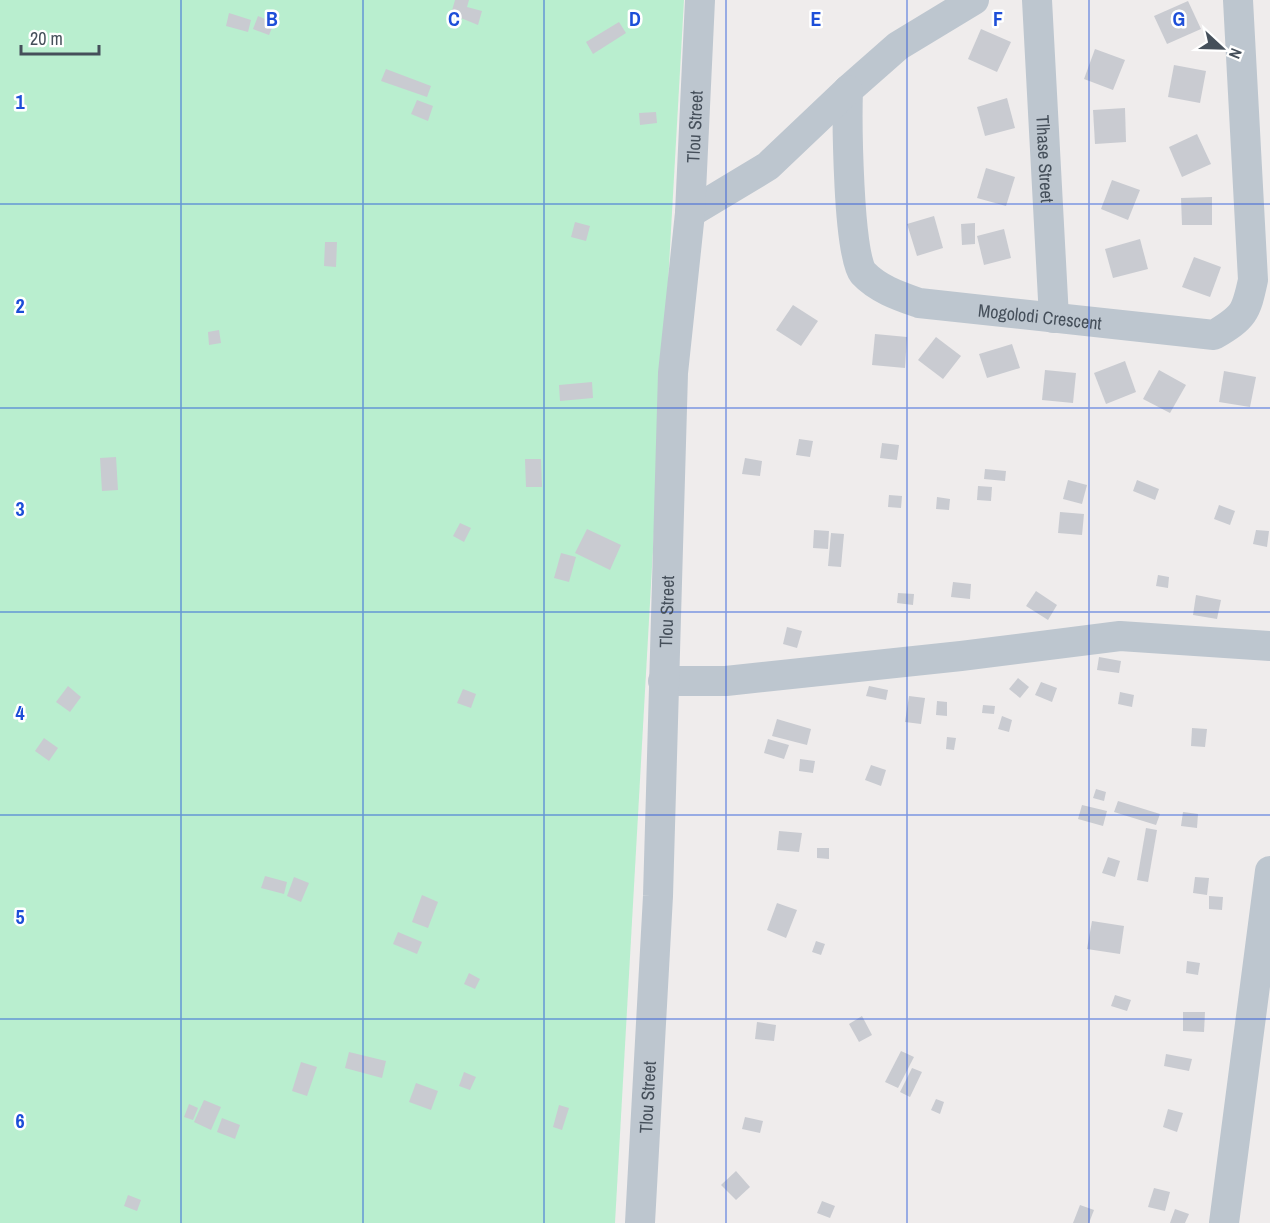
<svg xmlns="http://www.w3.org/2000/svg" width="1270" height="1223" font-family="'Archivo Narrow',sans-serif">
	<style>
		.green { fill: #b9eecf }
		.building { fill: #c9cbd1 }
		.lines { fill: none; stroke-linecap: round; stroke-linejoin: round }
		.minor { stroke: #bdc6cf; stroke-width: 30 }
		.grid { fill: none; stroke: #1d4ed8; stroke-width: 1.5; stroke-opacity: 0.55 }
		.labels { text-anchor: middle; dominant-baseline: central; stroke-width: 5; stroke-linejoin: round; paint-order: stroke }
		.street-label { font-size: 18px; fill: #454f5a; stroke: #fff }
		.grid-label { font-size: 20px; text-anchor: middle; font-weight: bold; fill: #1d4ed8; stroke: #fff; stroke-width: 5; stroke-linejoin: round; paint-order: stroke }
	</style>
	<rect width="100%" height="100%" fill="#efecec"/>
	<path class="green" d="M 0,0 L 684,0 L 615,1223 L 0,1223 Z"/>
	<g class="building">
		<path d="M 455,0 L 469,0 L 467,7 L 482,11 L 478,25 L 451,14 Z"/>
		<path d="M 1188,1 L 1201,29 L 1167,44 L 1154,16 Z"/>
		<path d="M 229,13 L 251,20 L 248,32 L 226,26 Z"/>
		<path d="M 258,16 L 274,23 L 269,35 L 253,29 Z"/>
		<path d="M 619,22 L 626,33 L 593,54 L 586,42 Z"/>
		<path d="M 981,29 L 1011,42 L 997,72 L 968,59 Z"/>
		<path d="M 1095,49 L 1125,60 L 1113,90 L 1084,79 Z"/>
		<path d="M 1174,65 L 1206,71 L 1200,103 L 1168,97 Z"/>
		<path d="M 386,69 L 431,86 L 427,97 L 381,81 Z"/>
		<path d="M 1007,98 L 1015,128 L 985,136 L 977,107 Z"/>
		<path d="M 417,100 L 433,106 L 428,121 L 411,114 Z"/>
		<path d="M 1125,108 L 1126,142 L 1095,144 L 1093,110 Z"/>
		<path d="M 656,112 L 657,123 L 640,125 L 639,113 Z"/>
		<path d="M 1197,134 L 1211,164 L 1182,177 L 1169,147 Z"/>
		<path d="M 986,168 L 1015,177 L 1006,206 L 977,198 Z"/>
		<path d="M 1112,180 L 1140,190 L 1128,220 L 1101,209 Z"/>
		<path d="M 1212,197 L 1212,225 L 1182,225 L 1181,198 Z"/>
		<path d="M 934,216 L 943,248 L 917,256 L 907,224 Z"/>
		<path d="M 575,222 L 590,226 L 586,241 L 571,237 Z"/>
		<path d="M 975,223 L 975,244 L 962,245 L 961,224 Z"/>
		<path d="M 1004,229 L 1011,258 L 984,265 L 977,236 Z"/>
		<path d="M 1140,239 L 1148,269 L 1113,278 L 1105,249 Z"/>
		<path d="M 325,242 L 337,242 L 336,267 L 324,266 Z"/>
		<path d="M 1194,257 L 1221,267 L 1210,297 L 1182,287 Z"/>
		<path d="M 793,305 L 818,321 L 801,346 L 776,330 Z"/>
		<path d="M 219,330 L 221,343 L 209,345 L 208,332 Z"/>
		<path d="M 875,334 L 907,337 L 905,368 L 872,365 Z"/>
		<path d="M 936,337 L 961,356 L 943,379 L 918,360 Z"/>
		<path d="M 1012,344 L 1020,368 L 987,378 L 979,354 Z"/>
		<path d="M 1125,361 L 1136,392 L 1106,404 L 1094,373 Z"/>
		<path d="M 1045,370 L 1076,373 L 1073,403 L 1042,400 Z"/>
		<path d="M 1159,370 L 1186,385 L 1170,413 L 1143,399 Z"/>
		<path d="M 1224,371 L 1256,377 L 1250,407 L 1219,402 Z"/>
		<path d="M 592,382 L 593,398 L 560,401 L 559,385 Z"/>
		<path d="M 799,439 L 813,441 L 810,457 L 796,455 Z"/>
		<path d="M 882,443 L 899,445 L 897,460 L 880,458 Z"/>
		<path d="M 116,457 L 118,490 L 102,491 L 100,458 Z"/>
		<path d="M 745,458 L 762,461 L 760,476 L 742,474 Z"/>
		<path d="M 525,459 L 541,459 L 542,487 L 526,487 Z"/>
		<path d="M 985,469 L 1006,471 L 1005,481 L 984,479 Z"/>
		<path d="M 1068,480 L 1087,485 L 1082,504 L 1063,499 Z"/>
		<path d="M 1137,480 L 1159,489 L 1155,500 L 1133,491 Z"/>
		<path d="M 978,486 L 992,487 L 991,501 L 977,500 Z"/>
		<path d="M 889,495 L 902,496 L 901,508 L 888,507 Z"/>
		<path d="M 937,497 L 950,499 L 949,510 L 936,509 Z"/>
		<path d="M 1219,505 L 1235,511 L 1230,525 L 1214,519 Z"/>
		<path d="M 1060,512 L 1084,514 L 1082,535 L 1058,533 Z"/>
		<path d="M 460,523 L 471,528 L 464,542 L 453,536 Z"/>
		<path d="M 587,529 L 621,545 L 610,570 L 575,553 Z"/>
		<path d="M 814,530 L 829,531 L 828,549 L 813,548 Z"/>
		<path d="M 1256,530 L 1269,531 L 1267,547 L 1253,544 Z"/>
		<path d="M 831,533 L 844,534 L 841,567 L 828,566 Z"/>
		<path d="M 561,553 L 576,557 L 569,582 L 554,578 Z"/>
		<path d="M 1158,575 L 1169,577 L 1168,588 L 1156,586 Z"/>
		<path d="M 953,582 L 971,584 L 970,599 L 951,597 Z"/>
		<path d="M 1036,591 L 1057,605 L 1048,620 L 1026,606 Z"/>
		<path d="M 898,593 L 914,594 L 913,605 L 897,603 Z"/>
		<path d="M 1196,595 L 1221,600 L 1217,619 L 1193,615 Z"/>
		<path d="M 787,627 L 802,631 L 797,648 L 783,644 Z"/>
		<path d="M 1099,657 L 1121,661 L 1119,673 L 1097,670 Z"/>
		<path d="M 1018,678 L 1029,687 L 1020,698 L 1009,689 Z"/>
		<path d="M 1041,682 L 1057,688 L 1052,702 L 1035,695 Z"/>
		<path d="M 68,686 L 81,697 L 70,712 L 56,702 Z"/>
		<path d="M 869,686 L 888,690 L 886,700 L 866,696 Z"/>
		<path d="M 463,689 L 476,694 L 471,708 L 457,703 Z"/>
		<path d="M 1120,692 L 1134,695 L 1132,707 L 1118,704 Z"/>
		<path d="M 909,696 L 925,698 L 921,724 L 905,722 Z"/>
		<path d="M 937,701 L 947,702 L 947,716 L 936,715 Z"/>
		<path d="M 983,705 L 995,706 L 994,714 L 982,713 Z"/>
		<path d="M 1002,716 L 1012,720 L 1009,732 L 998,729 Z"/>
		<path d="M 777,719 L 811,729 L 807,745 L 772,736 Z"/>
		<path d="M 1192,728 L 1207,729 L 1205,747 L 1191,746 Z"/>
		<path d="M 947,737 L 956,738 L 954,750 L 946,749 Z"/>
		<path d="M 44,738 L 58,748 L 49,761 L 35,751 Z"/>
		<path d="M 768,739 L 789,745 L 784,759 L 764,753 Z"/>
		<path d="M 800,759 L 815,761 L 813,773 L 799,771 Z"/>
		<path d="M 871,765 L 886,770 L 881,786 L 865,780 Z"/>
		<path d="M 1096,789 L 1106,792 L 1104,801 L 1093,798 Z"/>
		<path d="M 1118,801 L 1160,814 L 1156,825 L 1114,812 Z"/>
		<path d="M 1082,805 L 1107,811 L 1103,826 L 1078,819 Z"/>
		<path d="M 1183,812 L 1198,814 L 1197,828 L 1181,826 Z"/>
		<path d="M 1146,828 L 1157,830 L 1148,882 L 1137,880 Z"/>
		<path d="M 779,831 L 802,833 L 799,852 L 777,850 Z"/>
		<path d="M 817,848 L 829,848 L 829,859 L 817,858 Z"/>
		<path d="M 1108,857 L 1120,861 L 1115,877 L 1102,873 Z"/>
		<path d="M 265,876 L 287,882 L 284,894 L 261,888 Z"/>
		<path d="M 294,877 L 309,883 L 301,902 L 287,896 Z"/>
		<path d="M 1195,877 L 1209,878 L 1207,895 L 1193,893 Z"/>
		<path d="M 422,895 L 438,902 L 428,928 L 412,922 Z"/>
		<path d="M 1209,896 L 1223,897 L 1222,910 L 1209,909 Z"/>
		<path d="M 777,903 L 797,910 L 786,938 L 767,930 Z"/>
		<path d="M 1092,921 L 1124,926 L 1120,954 L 1087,949 Z"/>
		<path d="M 398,932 L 422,942 L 417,954 L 393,944 Z"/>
		<path d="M 816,941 L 825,944 L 821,955 L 812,952 Z"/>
		<path d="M 1187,961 L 1200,963 L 1198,975 L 1186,973 Z"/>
		<path d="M 469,973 L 480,979 L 475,989 L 464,984 Z"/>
		<path d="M 1115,995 L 1131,1000 L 1127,1011 L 1111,1006 Z"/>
		<path d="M 1183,1012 L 1205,1012 L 1204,1032 L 1183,1031 Z"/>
		<path d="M 862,1016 L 872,1035 L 859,1042 L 849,1024 Z"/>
		<path d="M 757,1022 L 776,1025 L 774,1041 L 755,1039 Z"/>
		<path d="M 901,1051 L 914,1057 L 898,1088 L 885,1082 Z"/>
		<path d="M 349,1052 L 386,1061 L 382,1078 L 345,1068 Z"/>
		<path d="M 1166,1054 L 1192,1059 L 1189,1071 L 1164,1066 Z"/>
		<path d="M 301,1062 L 317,1067 L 307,1096 L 292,1091 Z"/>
		<path d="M 912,1068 L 922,1072 L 910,1097 L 900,1092 Z"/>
		<path d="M 464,1072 L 476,1077 L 470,1090 L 459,1086 Z"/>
		<path d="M 416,1083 L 438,1091 L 431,1110 L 409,1102 Z"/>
		<path d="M 936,1099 L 944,1102 L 940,1114 L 931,1110 Z"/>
		<path d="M 204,1100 L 221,1107 L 211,1130 L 194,1122 Z"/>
		<path d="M 189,1104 L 198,1108 L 193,1120 L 184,1117 Z"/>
		<path d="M 559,1105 L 569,1108 L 562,1130 L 553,1127 Z"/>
		<path d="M 1168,1109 L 1183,1113 L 1177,1132 L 1163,1127 Z"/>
		<path d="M 745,1117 L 763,1121 L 760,1133 L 742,1129 Z"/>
		<path d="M 222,1118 L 240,1125 L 235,1139 L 217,1132 Z"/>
		<path d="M 736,1171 L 750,1187 L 736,1200 L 721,1185 Z"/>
		<path d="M 1154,1188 L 1170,1192 L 1165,1211 L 1148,1207 Z"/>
		<path d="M 128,1195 L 141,1200 L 137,1211 L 124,1206 Z"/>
		<path d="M 822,1201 L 835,1206 L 830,1218 L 817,1213 Z"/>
		<path d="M 1080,1205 L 1094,1210 L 1089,1223 L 1073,1223 Z"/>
		<path d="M 1175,1209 L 1189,1214 L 1185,1223 L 1170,1223 Z"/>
	</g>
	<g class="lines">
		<g class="minor">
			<path id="s1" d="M 974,0 L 898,46 L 848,90 C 847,119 848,255 863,273 C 878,289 899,296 919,303 L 1214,335 C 1244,317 1246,313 1253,280 L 1238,0"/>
			<path id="s2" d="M 1037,0 L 1054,318"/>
			<path d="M 690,213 L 768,166 L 848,90"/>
			<path d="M 663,681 L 726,681 L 961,656 L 1120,636 L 1270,646"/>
			<path id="s3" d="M 640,1223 L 658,896 L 673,373 L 690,213 L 700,0"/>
			<path d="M 1224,1223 L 1270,871"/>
		</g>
	</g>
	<path class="grid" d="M 181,0 L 181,1223M 363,0 L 363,1223M 544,0 L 544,1223M 726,0 L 726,1223M 907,0 L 907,1223M 1089,0 L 1089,1223M 0,204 L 1270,204M 0,408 L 1270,408M 0,612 L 1270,612M 0,815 L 1270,815M 0,1019 L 1270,1019"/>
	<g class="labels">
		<g class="street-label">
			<text stroke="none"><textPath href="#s3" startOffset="1098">Tlou Street</textPath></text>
			<text stroke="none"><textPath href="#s2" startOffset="159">Tlhase Street</textPath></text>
			<text stroke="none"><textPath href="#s1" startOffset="526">Mogolodi Crescent</textPath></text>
			<text stroke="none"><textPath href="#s3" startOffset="612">Tlou Street</textPath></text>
			<text stroke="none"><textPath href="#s3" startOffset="126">Tlou Street</textPath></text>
		</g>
	</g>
	<g class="grid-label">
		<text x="272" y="26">B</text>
		<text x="454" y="26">C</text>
		<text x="635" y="26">D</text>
		<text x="816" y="26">E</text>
		<text x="998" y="26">F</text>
		<text x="1179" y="26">G</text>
		<text x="20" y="109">1</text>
		<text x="20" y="313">2</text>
		<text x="20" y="516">3</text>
		<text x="20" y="720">4</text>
		<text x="20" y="924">5</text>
		<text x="20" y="1128">6</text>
	</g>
	<g transform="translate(1222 48) rotate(112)" stroke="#ffffff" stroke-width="4.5" paint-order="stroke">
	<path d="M0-4.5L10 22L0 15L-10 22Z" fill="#454f5a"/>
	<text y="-9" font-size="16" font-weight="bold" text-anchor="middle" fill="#454f5a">N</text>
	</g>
	<path d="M21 45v9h78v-9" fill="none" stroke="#454f5a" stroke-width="3"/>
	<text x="30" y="45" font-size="18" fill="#454f5a" stroke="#ffffff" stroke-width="4.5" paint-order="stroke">20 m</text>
</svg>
